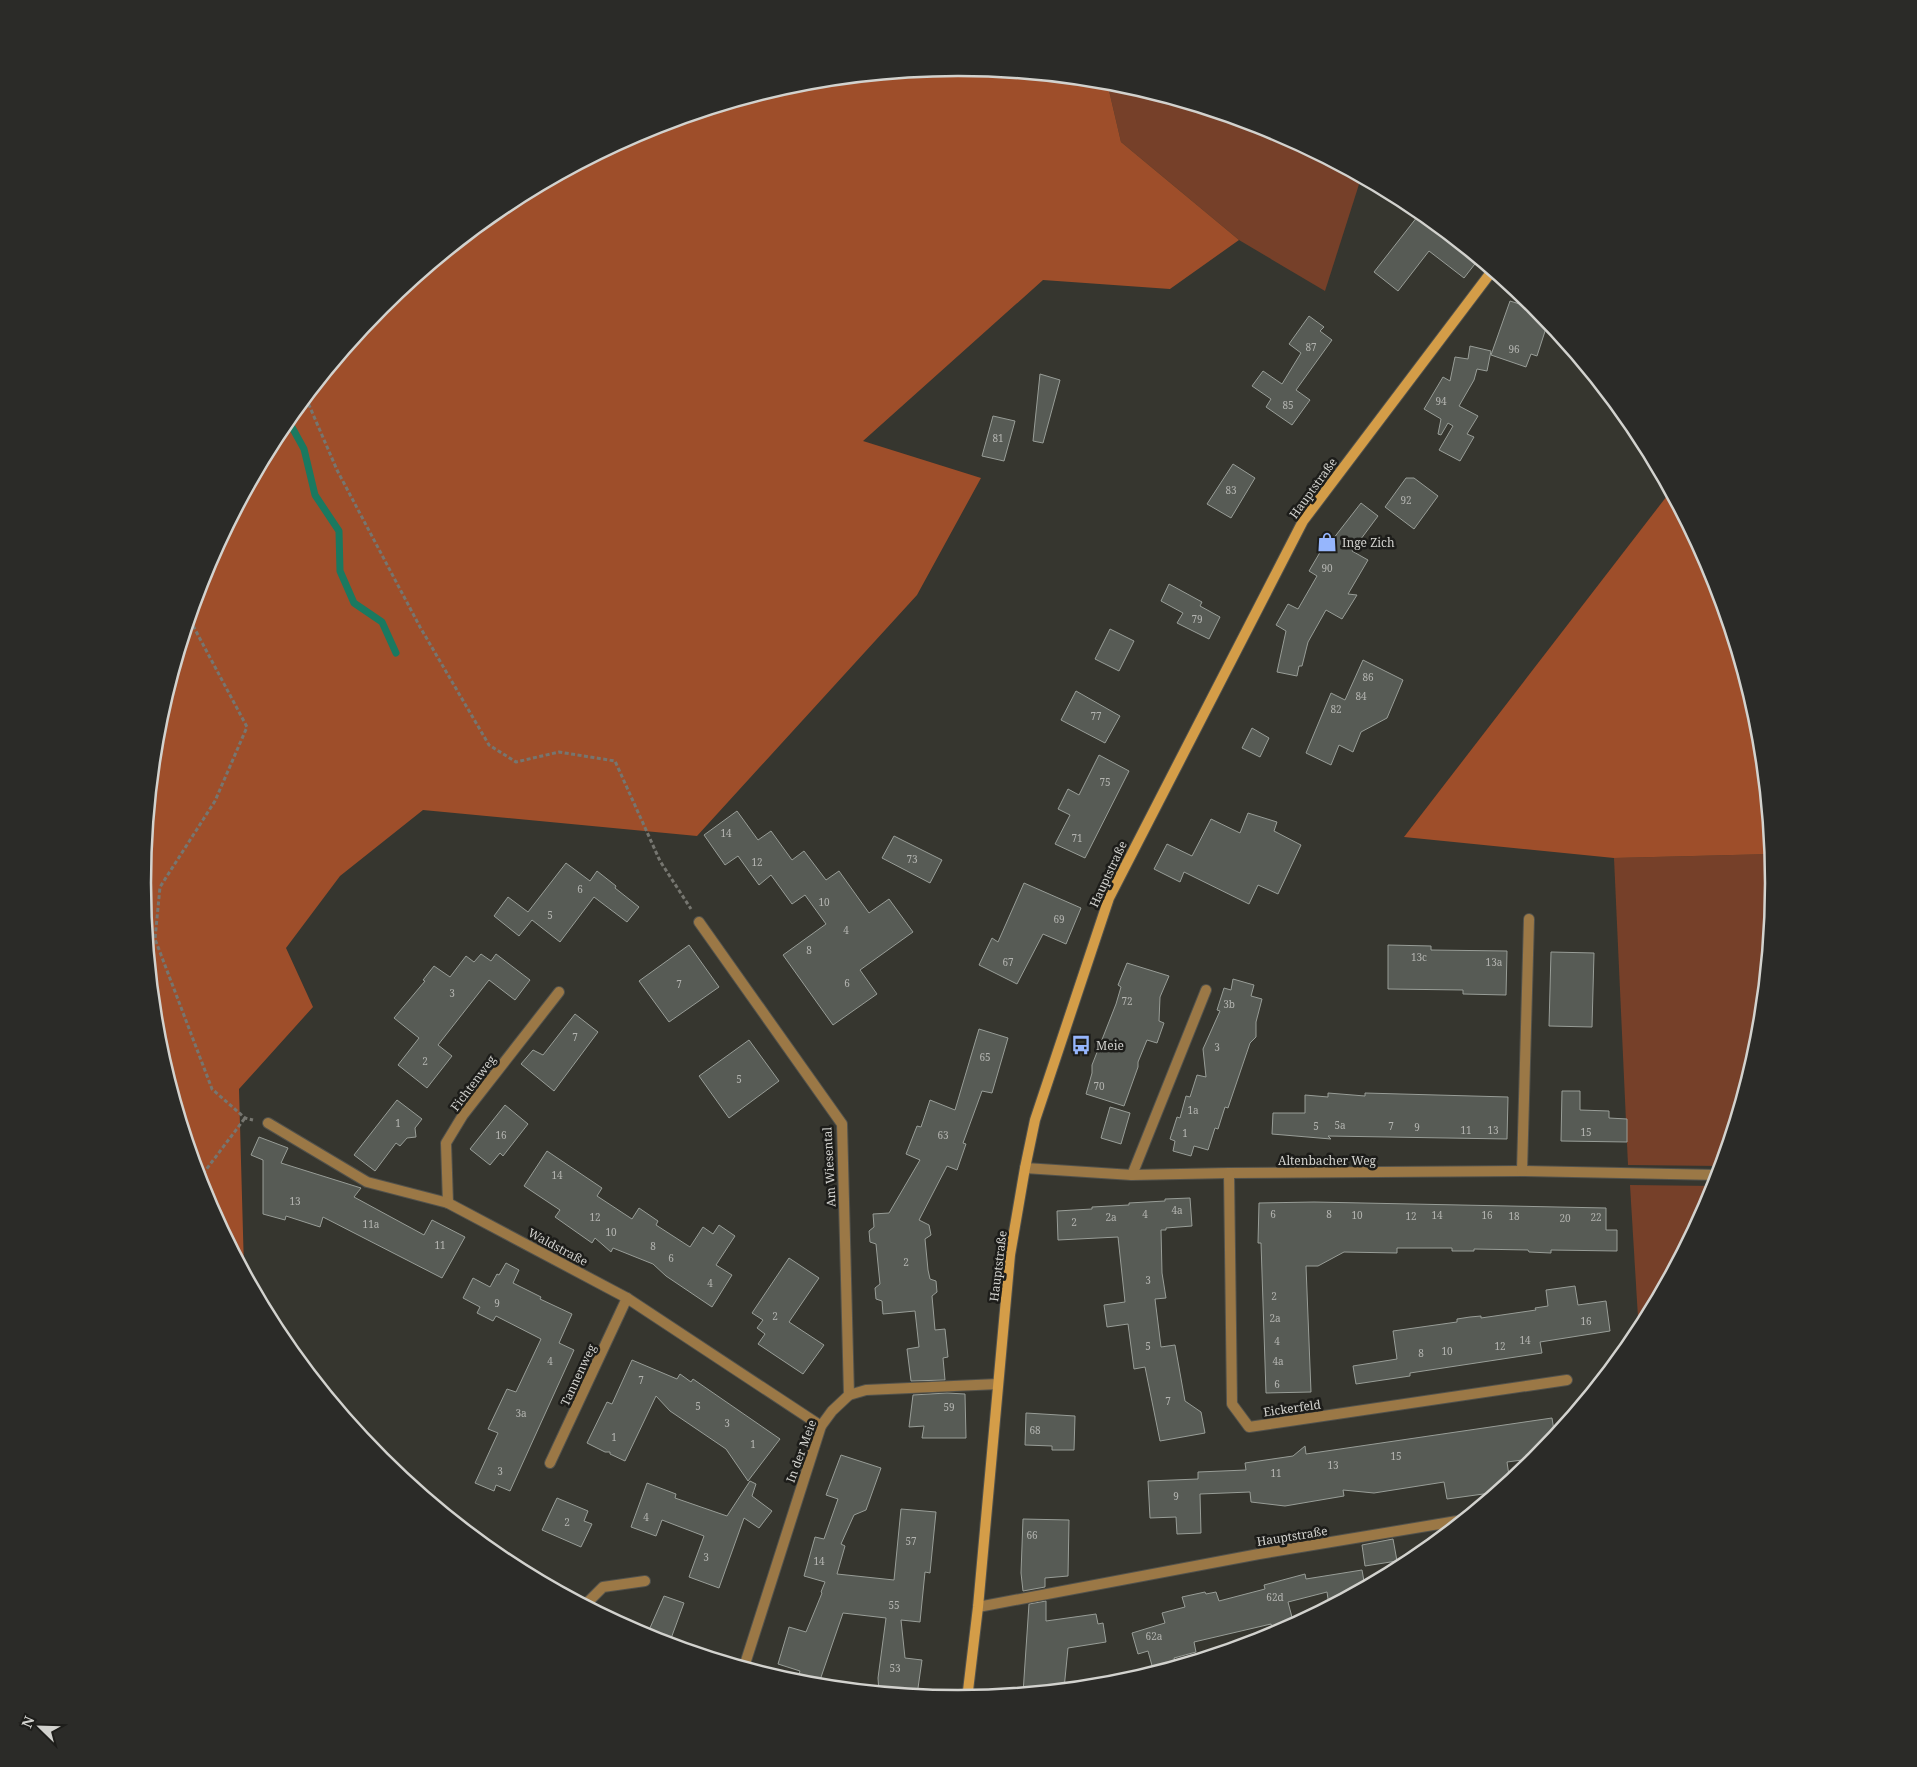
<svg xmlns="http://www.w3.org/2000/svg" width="1917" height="1767" font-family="'Noto Serif',serif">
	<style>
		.green { fill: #764029 }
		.forest { fill: #9e4e2a }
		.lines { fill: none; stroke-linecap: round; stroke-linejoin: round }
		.stream { stroke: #1a7960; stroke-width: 7 }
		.building { fill: #575b55; stroke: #989d97 }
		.service-casing { stroke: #52524c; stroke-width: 12 }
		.minor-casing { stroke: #52524c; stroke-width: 12 }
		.secondary-casing { stroke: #52524c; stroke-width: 12 }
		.path { stroke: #767670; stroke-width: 3; stroke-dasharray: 4 2.5; stroke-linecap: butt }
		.service { stroke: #9b7846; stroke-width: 10 }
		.minor { stroke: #9b7846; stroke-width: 10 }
		.secondary { stroke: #d49d48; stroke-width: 10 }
		.labels { text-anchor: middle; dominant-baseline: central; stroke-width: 5; stroke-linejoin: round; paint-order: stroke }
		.number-label { font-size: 10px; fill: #b3b4b0 }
		.street-label { font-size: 12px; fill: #d2d2ce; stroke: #1d1d1a }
		.poi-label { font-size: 12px; fill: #d2d2ce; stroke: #1d1d1a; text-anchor: start }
		.rim { fill: none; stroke: #d2d2ce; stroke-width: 2.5 }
	</style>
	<rect width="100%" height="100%" fill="#36362f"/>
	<g class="green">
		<path d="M 1107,82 L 1118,83 L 1271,130 L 1361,178 L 1325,291 L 1239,240 L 1121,142 Z"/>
		<path d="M 1772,854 L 1774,884 L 1759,1043 L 1721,1166 L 1628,1165 L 1614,858 Z"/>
		<path d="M 1630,1185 L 1715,1186 L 1712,1196 L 1639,1334 Z"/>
	</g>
	<g class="forest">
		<path d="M 959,68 L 1107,82 L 1121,142 L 1239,240 L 1170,289 L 1043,280 L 863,441 L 981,478 L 917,595 L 697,836 L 423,810 L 340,876 L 286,948 L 313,1007 L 239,1089 L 244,1269 L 205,1196 L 158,1042 L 143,883 L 158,724 L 205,571 L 280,430 L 382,306 L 505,205 L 646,130 L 800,83 Z"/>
		<path d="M 1670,492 L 1712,571 L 1759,725 L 1772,854 L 1614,858 L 1404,837 Z"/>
	</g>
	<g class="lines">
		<path class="stream" d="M 288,420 L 304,449 L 315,495 L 339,531 L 340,571 L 354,603 L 382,622 L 396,653"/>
	</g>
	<g class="building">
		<path d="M 1421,212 L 1478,260 L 1464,278 L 1429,251 L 1398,291 L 1374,272 Z"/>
		<path d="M 1510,301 L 1539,310 L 1548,322 L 1537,356 L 1531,354 L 1526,367 L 1491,355 Z"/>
		<path d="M 1309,316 L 1324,327 L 1320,331 L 1332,340 L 1296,390 L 1310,400 L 1292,425 L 1266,407 L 1271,399 L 1252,386 L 1263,371 L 1282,384 L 1301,353 L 1289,344 Z"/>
		<path d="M 1470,346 L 1491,351 L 1487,371 L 1477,369 L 1474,380 L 1459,406 L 1478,416 L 1467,434 L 1474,437 L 1460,461 L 1439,450 L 1453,426 L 1448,423 L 1441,435 L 1438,434 L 1441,419 L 1424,409 L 1443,377 L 1450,381 L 1455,357 L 1468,359 Z"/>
		<path d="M 1040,374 L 1060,380 L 1043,443 L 1033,441 Z"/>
		<path d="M 993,416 L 1015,421 L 1004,461 L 982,456 Z"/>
		<path d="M 1233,464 L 1255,478 L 1231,518 L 1207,504 Z"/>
		<path d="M 1406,478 L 1414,478 L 1438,496 L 1414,529 L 1385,507 Z"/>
		<path d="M 1361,503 L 1378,516 L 1352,551 L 1368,560 L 1348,594 L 1357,595 L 1342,619 L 1326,610 L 1308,642 L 1302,666 L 1299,666 L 1297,676 L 1277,672 L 1286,631 L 1276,625 L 1288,604 L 1298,609 L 1317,576 L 1309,571 L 1329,537 L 1333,539 Z"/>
		<path d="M 1169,584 L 1202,602 L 1200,606 L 1220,617 L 1209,639 L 1177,623 L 1183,613 L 1161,601 Z"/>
		<path d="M 1110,629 L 1134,641 L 1119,671 L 1095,659 Z"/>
		<path d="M 1363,660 L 1403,680 L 1387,718 L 1361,732 L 1353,752 L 1339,745 L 1331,765 L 1306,753 L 1331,693 L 1345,700 Z"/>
		<path d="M 1076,691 L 1120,716 L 1105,743 L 1061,720 Z"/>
		<path d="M 1252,728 L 1269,738 L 1260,757 L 1242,748 Z"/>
		<path d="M 1099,755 L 1129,771 L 1085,858 L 1055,844 L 1070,815 L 1058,809 L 1068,789 L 1079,795 Z"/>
		<path d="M 737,811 L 758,840 L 771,831 L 792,860 L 804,851 L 826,880 L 839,871 L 869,913 L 889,899 L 913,932 L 860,970 L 877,994 L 833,1025 L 783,955 L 826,924 L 805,895 L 792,904 L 771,875 L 759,885 L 738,856 L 725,865 L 704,835 Z"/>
		<path d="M 1248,813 L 1277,822 L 1274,831 L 1301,845 L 1278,894 L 1258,885 L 1249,904 L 1184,872 L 1180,882 L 1154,869 L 1167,844 L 1192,856 L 1211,819 L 1240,833 Z"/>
		<path d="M 894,836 L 942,860 L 930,883 L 882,858 Z"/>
		<path d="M 566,863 L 590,881 L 597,871 L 616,886 L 615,888 L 639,907 L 627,922 L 594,897 L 560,942 L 532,920 L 519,936 L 494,916 L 508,897 L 528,912 Z"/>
		<path d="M 1024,883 L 1081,908 L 1066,944 L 1043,934 L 1017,984 L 979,965 L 992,938 L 998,942 Z"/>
		<path d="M 689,945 L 719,987 L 669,1022 L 639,981 Z"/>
		<path d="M 1388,945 L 1431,946 L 1431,950 L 1507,951 L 1506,995 L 1463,994 L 1463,990 L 1388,989 Z"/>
		<path d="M 1551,952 L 1594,953 L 1592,1027 L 1549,1026 Z"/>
		<path d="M 481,954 L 491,961 L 496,954 L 530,980 L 515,1000 L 489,980 L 438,1045 L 452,1056 L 427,1088 L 398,1065 L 419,1038 L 394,1018 L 425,981 L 423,980 L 434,966 L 450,977 L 466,956 L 474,962 Z"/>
		<path d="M 1127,963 L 1169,976 L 1160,997 L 1159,1021 L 1164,1023 L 1157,1043 L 1147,1040 L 1138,1062 L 1138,1067 L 1124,1106 L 1086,1094 L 1092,1073 L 1092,1065 L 1116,1004 L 1121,987 L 1118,985 Z"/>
		<path d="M 1233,979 L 1254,985 L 1251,996 L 1262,999 L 1256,1022 L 1256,1037 L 1250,1043 L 1228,1108 L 1225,1107 L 1218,1129 L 1215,1128 L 1208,1150 L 1194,1146 L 1191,1156 L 1173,1151 L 1175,1141 L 1170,1139 L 1177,1117 L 1180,1118 L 1186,1096 L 1190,1097 L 1197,1075 L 1206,1077 L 1203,1049 L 1220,1011 L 1217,1010 L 1224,988 L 1231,990 Z"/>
		<path d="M 575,1014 L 598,1032 L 554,1091 L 521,1064 L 533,1050 L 543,1055 Z"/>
		<path d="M 979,1029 L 1008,1038 L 992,1093 L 982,1091 L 963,1143 L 966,1144 L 957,1170 L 947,1166 L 919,1220 L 929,1225 L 931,1235 L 925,1239 L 928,1270 L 930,1279 L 936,1281 L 937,1292 L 932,1296 L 935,1330 L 945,1329 L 948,1357 L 943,1358 L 945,1380 L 911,1381 L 907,1349 L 919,1347 L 915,1311 L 883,1314 L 882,1301 L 876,1299 L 875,1288 L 880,1284 L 876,1244 L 870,1242 L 869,1231 L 874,1227 L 873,1214 L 889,1213 L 920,1160 L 906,1154 L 917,1126 L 921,1127 L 930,1100 L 955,1110 Z"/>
		<path d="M 749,1040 L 779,1081 L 729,1118 L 699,1076 Z"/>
		<path d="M 1562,1091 L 1580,1091 L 1580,1110 L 1609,1111 L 1609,1118 L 1627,1119 L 1627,1142 L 1561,1141 Z"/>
		<path d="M 1328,1093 L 1365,1096 L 1365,1093 L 1508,1097 L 1507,1139 L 1328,1136 L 1331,1139 L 1272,1134 L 1273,1113 L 1305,1113 L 1305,1095 L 1328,1097 Z"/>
		<path d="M 397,1100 L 422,1119 L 415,1128 L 416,1137 L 407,1138 L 400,1146 L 396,1143 L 375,1171 L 354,1155 Z"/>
		<path d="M 505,1105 L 528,1124 L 503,1156 L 500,1153 L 490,1165 L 470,1149 Z"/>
		<path d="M 1110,1107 L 1130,1113 L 1121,1144 L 1101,1138 Z"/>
		<path d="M 259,1137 L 288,1148 L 281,1163 L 361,1188 L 354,1197 L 424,1235 L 432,1220 L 465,1237 L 442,1278 L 323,1217 L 320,1227 L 286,1216 L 285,1220 L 263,1214 L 263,1160 L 251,1155 Z"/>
		<path d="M 547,1151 L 602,1188 L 597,1196 L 632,1219 L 639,1208 L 658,1221 L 656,1225 L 690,1247 L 703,1227 L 713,1234 L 719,1225 L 735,1236 L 716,1265 L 732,1275 L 712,1307 L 666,1276 L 653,1264 L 613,1248 L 611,1252 L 595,1238 L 592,1243 L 555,1217 L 560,1210 L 524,1186 Z"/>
		<path d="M 1190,1198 L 1192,1226 L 1166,1228 L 1166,1230 L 1161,1230 L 1162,1273 L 1166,1298 L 1155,1299 L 1161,1347 L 1175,1345 L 1185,1401 L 1201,1412 L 1205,1433 L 1160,1441 L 1145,1367 L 1134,1369 L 1128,1324 L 1107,1327 L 1104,1305 L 1125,1302 L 1118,1237 L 1058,1240 L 1057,1211 L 1092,1209 L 1092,1207 L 1129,1205 L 1129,1203 L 1165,1201 L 1165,1199 Z"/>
		<path d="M 1314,1202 L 1606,1208 L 1606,1230 L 1617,1230 L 1617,1251 L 1551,1250 L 1551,1253 L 1529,1252 L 1528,1250 L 1474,1249 L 1474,1251 L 1452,1251 L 1452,1248 L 1397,1248 L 1397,1253 L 1344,1252 L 1318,1266 L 1306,1266 L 1311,1392 L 1266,1393 L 1261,1243 L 1258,1243 L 1259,1203 Z"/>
		<path d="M 789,1258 L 819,1278 L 789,1322 L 824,1345 L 803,1374 L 758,1344 L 765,1334 L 757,1328 L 763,1320 L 752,1313 Z"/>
		<path d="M 506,1263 L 519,1270 L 513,1283 L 541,1297 L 540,1299 L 572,1314 L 559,1343 L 574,1350 L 510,1491 L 496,1485 L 494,1491 L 475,1483 L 498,1433 L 488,1429 L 507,1389 L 516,1392 L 541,1339 L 496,1316 L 493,1321 L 477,1313 L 480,1307 L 463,1298 L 473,1278 L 490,1287 L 497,1274 L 499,1275 Z"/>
		<path d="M 1575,1286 L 1578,1305 L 1606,1301 L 1610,1331 L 1540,1342 L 1542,1353 L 1410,1373 L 1410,1376 L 1356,1384 L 1353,1366 L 1397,1359 L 1393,1331 L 1457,1322 L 1457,1319 L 1470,1317 L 1481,1316 L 1481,1318 L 1536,1310 L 1535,1308 L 1548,1306 L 1546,1290 Z"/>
		<path d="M 632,1360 L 677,1379 L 680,1374 L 691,1382 L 693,1379 L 780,1439 L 748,1481 L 726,1449 L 670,1411 L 656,1396 L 625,1461 L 610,1454 L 610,1452 L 605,1452 L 587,1443 L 607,1402 L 612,1404 Z"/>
		<path d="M 947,1393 L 965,1394 L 966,1438 L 922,1438 L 924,1426 L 909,1427 L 913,1395 Z"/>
		<path d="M 1026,1413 L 1075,1416 L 1074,1450 L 1052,1450 L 1052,1446 L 1025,1445 Z"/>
		<path d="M 1552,1418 L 1555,1437 L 1538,1458 L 1507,1462 L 1510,1482 L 1498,1492 L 1447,1499 L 1444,1482 L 1374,1493 L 1343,1490 L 1344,1496 L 1285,1506 L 1251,1502 L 1250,1492 L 1200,1494 L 1201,1533 L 1177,1534 L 1176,1517 L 1150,1518 L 1148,1481 L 1198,1479 L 1198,1472 L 1246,1470 L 1245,1463 L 1293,1456 L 1305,1446 L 1306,1454 Z"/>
		<path d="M 841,1455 L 881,1468 L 866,1510 L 854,1515 L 841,1544 L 845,1546 L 837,1574 L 894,1580 L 901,1509 L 936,1512 L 930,1573 L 925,1572 L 920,1622 L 901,1620 L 905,1658 L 922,1660 L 917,1695 L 879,1692 L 878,1678 L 886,1618 L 843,1613 L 818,1686 L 796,1683 L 800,1671 L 778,1664 L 789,1627 L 806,1632 L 822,1593 L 821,1592 L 825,1582 L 804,1576 L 815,1537 L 824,1539 L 838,1499 L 826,1495 Z"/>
		<path d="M 750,1481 L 756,1484 L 752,1496 L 772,1511 L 759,1528 L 744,1518 L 719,1588 L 689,1577 L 704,1536 L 662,1520 L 656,1536 L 631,1527 L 647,1483 L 676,1494 L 675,1498 L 727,1516 Z"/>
		<path d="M 557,1498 L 588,1511 L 584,1521 L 592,1524 L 581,1547 L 542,1530 Z"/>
		<path d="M 1023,1519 L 1069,1520 L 1068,1576 L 1045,1578 L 1045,1587 L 1023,1591 L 1021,1573 Z"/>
		<path d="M 1393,1539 L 1397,1561 L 1365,1566 L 1362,1545 Z"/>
		<path d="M 1362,1570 L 1365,1587 L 1329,1606 L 1327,1592 L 1288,1602 L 1294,1625 L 1292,1626 L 1273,1631 L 1271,1624 L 1194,1642 L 1196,1652 L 1174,1658 L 1176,1666 L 1154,1673 L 1148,1651 L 1138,1654 L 1132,1633 L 1165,1623 L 1162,1613 L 1185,1607 L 1182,1597 L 1205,1592 L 1206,1594 L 1216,1592 L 1219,1601 L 1265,1589 L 1264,1585 L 1305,1574 L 1306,1579 Z"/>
		<path d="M 664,1596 L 684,1603 L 669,1644 L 646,1637 Z"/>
		<path d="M 1046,1601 L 1046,1621 L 1096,1614 L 1098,1624 L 1103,1623 L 1106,1642 L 1068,1648 L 1064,1689 L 1023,1693 L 1029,1604 Z"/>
	</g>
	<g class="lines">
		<defs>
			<g id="service">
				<path d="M 1132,1175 L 1206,990"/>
				<path d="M 448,1203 L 446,1143 L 463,1115 L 559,992"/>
				<path d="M 550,1463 L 627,1298"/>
			</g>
			<g id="minor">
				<path d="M 699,922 L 842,1124 L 849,1395"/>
				<path d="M 268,1123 L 367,1182 L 448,1203 L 627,1298 L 821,1426"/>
				<path d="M 1025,1168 L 1132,1175 L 1229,1173 L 1522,1171 L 1719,1175"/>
				<path d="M 1522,1171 L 1529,919"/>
				<path d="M 1229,1173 L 1232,1404 L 1249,1427 L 1567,1380"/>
				<path d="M 585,1605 L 603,1587 L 645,1581"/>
				<path d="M 978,1607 L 1259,1554 L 1463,1520"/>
				<path d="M 744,1667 L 821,1426 L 832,1411 L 849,1395 L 866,1390 L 998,1384"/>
			</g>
			<path id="secondary" d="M 967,1699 L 978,1607 L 1010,1255 L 1025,1168 L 1035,1120 L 1109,898 L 1303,521 L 1492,271"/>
		</defs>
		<use href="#service" class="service-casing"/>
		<use href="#minor" class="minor-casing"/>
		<use href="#secondary" class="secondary-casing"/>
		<g class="path">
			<path d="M 306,398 L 337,470 L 420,627 L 489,745 L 516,762 L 559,752 L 615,761 L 660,861 L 691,909"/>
			<path d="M 190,620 L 247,727 L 215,801 L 160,887 L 155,939 L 212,1089 L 245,1118 L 253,1120"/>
			<path d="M 199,1179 L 245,1118"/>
		</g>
		<use href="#service" class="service"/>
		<use href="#minor" class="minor"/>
		<use href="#secondary" class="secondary"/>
	</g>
	<defs>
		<symbol id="shop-bare" viewBox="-9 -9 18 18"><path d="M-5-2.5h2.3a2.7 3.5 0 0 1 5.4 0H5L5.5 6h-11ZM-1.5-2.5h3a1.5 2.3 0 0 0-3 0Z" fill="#96b6fd" stroke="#1d1d1a" stroke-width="2.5" paint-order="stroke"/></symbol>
		<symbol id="bus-bare" viewBox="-9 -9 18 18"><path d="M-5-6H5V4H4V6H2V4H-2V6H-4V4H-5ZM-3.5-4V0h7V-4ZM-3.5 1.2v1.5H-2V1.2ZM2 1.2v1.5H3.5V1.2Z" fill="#96b6fd" stroke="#1d1d1a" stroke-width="2.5" paint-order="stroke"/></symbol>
	</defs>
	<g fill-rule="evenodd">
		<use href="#shop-bare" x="1313" y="528" width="28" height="28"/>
		<use href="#bus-bare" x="1067" y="1031" width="28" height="28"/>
	</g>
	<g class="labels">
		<g class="number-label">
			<text x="1311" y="347">87</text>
			<text x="1514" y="349">96</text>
			<text x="1441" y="401">94</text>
			<text x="1288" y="405">85</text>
			<text x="998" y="438">81</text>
			<text x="1231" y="490">83</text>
			<text x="1406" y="500">92</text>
			<text x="1327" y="568">90</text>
			<text x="1197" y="619">79</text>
			<text x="1368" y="677">86</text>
			<text x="1361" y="696">84</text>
			<text x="1336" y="709">82</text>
			<text x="1096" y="716">77</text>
			<text x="1105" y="782">75</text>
			<text x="726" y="833">14</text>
			<text x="1077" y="838">71</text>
			<text x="912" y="859">73</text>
			<text x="757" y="862">12</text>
			<text x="580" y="889">6</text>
			<text x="824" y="902">10</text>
			<text x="550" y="915">5</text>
			<text x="1059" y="919">69</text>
			<text x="846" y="930">4</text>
			<text x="809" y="950">8</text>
			<text x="1419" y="957">13c</text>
			<text x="1008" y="962">67</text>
			<text x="1494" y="962">13a</text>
			<text x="847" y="983">6</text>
			<text x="679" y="984">7</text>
			<text x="452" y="993">3</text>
			<text x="1127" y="1001">72</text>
			<text x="1229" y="1004">3b</text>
			<text x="575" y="1037">7</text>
			<text x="1217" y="1047">3</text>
			<text x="985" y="1057">65</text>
			<text x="425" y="1061">2</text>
			<text x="739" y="1079">5</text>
			<text x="1099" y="1086">70</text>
			<text x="1193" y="1110">1a</text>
			<text x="398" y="1123">1</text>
			<text x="1340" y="1125">5a</text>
			<text x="1316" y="1126">5</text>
			<text x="1391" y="1126">7</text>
			<text x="1417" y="1127">9</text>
			<text x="1466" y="1130">11</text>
			<text x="1493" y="1130">13</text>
			<text x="1586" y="1132">15</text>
			<text x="1185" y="1133">1</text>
			<text x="501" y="1135">16</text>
			<text x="943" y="1135">63</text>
			<text x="557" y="1175">14</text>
			<text x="295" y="1201">13</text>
			<text x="1177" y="1210">4a</text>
			<text x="1145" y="1214">4</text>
			<text x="1273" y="1214">6</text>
			<text x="1329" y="1214">8</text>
			<text x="1357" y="1215">10</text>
			<text x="1437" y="1215">14</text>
			<text x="1487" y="1215">16</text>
			<text x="1411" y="1216">12</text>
			<text x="1514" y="1216">18</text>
			<text x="595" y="1217">12</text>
			<text x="1111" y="1217">2a</text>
			<text x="1596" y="1217">22</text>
			<text x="1565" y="1218">20</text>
			<text x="1074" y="1222">2</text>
			<text x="371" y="1224">11a</text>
			<text x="611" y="1232">10</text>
			<text x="440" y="1245">11</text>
			<text x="653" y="1246">8</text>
			<text x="671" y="1258">6</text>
			<text x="906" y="1262">2</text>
			<text x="1148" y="1280">3</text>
			<text x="710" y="1283">4</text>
			<text x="1274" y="1296">2</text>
			<text x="497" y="1303">9</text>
			<text x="775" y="1316">2</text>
			<text x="1275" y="1318">2a</text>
			<text x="1586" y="1321">16</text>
			<text x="1525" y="1340">14</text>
			<text x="1277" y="1341">4</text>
			<text x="1148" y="1346">5</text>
			<text x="1500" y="1346">12</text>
			<text x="1447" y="1351">10</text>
			<text x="1421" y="1353">8</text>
			<text x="550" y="1361">4</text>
			<text x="1278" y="1361">4a</text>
			<text x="641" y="1380">7</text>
			<text x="1277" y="1384">6</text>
			<text x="1168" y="1401">7</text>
			<text x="698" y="1406">5</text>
			<text x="949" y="1407">59</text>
			<text x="521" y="1413">3a</text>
			<text x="727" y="1423">3</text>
			<text x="1035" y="1430">68</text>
			<text x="614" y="1437">1</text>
			<text x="753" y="1444">1</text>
			<text x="1396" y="1456">15</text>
			<text x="1333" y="1465">13</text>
			<text x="500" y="1471">3</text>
			<text x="1276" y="1473">11</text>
			<text x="1176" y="1496">9</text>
			<text x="646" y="1517">4</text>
			<text x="567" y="1522">2</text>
			<text x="1032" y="1535">66</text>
			<text x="911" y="1541">57</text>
			<text x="706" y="1557">3</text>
			<text x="819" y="1561">14</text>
			<text x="1275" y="1597">62d</text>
			<text x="894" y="1605">55</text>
			<text x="1154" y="1636">62a</text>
			<text x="895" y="1668">53</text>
		</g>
		<g class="street-label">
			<text transform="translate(1313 488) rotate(-54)">Hauptstraße</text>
			<text transform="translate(1108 874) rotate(-65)">Hauptstraße</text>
			<text transform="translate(473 1083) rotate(-53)">Fichtenweg</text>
			<text x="1327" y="1160">Altenbacher Weg</text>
			<text transform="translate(829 1167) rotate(-93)">Am Wiesental</text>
			<text transform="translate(558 1247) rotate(28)">Waldstraße</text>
			<text transform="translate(998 1266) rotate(-83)">Hauptstraße</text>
			<text transform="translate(578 1375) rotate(-65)">Tannenweg</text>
			<text transform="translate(1292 1408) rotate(-8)">Eickerfeld</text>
			<text transform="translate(801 1451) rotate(-70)">In der Meie</text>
			<text transform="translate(1292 1536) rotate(-9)">Hauptstraße</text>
		</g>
		<g class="poi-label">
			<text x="1342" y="542">Inge Zich</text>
			<text x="1096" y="1045">Meie</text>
		</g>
	</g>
	<path d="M0 0H1917V1767H0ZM151 883a807 807 0 1 1 1614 0a807 807 0 1 1-1614 0Z" fill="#2b2b28" fill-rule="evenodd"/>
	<path class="rim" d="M151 883a807 807 0 1 1 1614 0a807 807 0 1 1-1614 0Z"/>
	<g transform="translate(40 1727) rotate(293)" stroke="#1d1d1a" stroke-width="4" paint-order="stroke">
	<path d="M0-4L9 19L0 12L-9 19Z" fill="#d2d2ce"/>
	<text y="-8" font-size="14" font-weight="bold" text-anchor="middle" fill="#d2d2ce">N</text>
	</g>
</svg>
